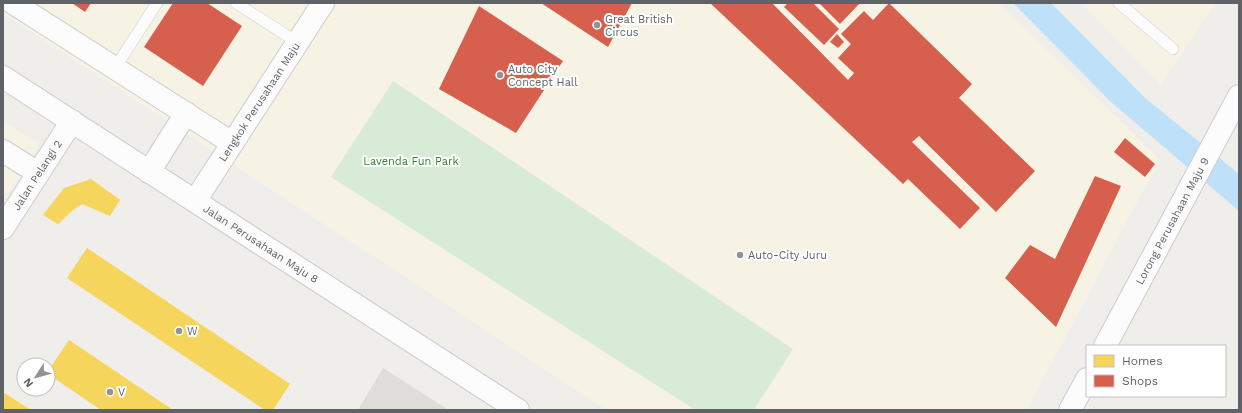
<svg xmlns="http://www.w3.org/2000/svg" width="1242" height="413" font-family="'Work Sans',sans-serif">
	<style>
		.commercial { fill: #f7f3e4 }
		.industrial { fill: #dfddda }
		.green { fill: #d8ebd6 }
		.water { fill: #bfe0f9 }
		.homes { fill: #f6d55c }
		.shops { fill: #d6604d }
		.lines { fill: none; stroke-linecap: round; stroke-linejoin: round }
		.lane-casing { stroke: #cbcccc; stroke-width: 12 }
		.street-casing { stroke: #cbcccc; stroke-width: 24 }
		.secondary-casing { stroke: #cacacb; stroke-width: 24 }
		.lane { stroke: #fdfcfc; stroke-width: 11 }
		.street { stroke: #fdfcfc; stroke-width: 22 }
		.secondary { stroke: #fdfcfc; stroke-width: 22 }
		.poi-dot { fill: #919496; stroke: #fff; stroke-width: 1.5 }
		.labels { text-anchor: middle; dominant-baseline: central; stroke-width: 4; stroke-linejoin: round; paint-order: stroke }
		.poi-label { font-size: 11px; fill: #5f6368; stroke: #fff; text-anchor: start }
		.street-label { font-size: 11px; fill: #5f6368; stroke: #fff }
		.park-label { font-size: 11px; fill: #348238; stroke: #fff }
	</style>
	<rect width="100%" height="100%" fill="#efeeea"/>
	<g class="commercial">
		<path d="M 3,3 L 998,3 L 1160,159 L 1027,410 L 607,410 L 3,13 Z"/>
		<path d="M 1081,3 L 1216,3 L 1161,85 Z"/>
		<path d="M 3,121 L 40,144 L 3,201 Z"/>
	</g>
	<path class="industrial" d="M 383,368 L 449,410 L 358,410 Z"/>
	<path class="green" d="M 393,81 L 793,349 L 754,410 L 695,410 L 331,177 Z"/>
	<path class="water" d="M 1013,3 L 1051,3 L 1145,98 L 1239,174 L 1239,211 L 1111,102 Z"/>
	<g class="homes">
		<path d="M 91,179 L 120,200 L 110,216 L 82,204 L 73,210 L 58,224 L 43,215 L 64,188 Z"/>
		<path d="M 87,248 L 290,384 L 273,410 L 265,410 L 67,278 Z"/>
		<path d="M 69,340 L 173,410 L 101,410 L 48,374 L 48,371 Z"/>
		<path d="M 3,392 L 31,410 L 3,410 Z"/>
	</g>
	<g class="shops">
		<path d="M 72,3 L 91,3 L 85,12 Z"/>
		<path d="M 173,3 L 207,3 L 242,26 L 203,86 L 144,47 Z"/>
		<path d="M 541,3 L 632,3 L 608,47 Z"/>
		<path d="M 710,3 L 772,3 L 848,80 L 854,73 L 838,58 L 851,44 L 841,34 L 864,11 L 873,20 L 889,3 L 972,84 L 959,98 L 1035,171 L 996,212 L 919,136 L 912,142 L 980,208 L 960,229 L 908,179 L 903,184 Z"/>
		<path d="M 788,3 L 813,3 L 839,29 L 824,45 L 784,7 Z"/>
		<path d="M 819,3 L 860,3 L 840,24 Z"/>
		<path d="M 479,6 L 563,61 L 516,133 L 439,89 Z"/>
		<path d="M 837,34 L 844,42 L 838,48 L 830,42 Z"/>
		<path d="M 1125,138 L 1155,164 L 1145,177 L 1114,152 Z"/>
		<path d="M 1095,176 L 1121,186 L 1056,327 L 1005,278 L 1030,245 L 1055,259 Z"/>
	</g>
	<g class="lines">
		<defs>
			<g id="lane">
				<path d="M 236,3 L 297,42"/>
				<path d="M 1119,3 L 1173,49"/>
				<path d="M 115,68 L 157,3"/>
			</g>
			<g id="street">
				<path d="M 13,3 L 232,143"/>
				<path d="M 3,151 L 38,173"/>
				<path d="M 149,172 L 186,113"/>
				<path id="s1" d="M 195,201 L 323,3"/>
				<path id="s2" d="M 3,228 L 72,121"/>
				<path id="s3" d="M 1105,346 L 1239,96"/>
				<path d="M 1070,410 L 1087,379"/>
			</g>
			<g id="secondary">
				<path id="s4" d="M 3,77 L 518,410"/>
			</g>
		</defs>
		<use href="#lane" class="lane-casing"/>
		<use href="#street" class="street-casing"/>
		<use href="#secondary" class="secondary-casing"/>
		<use href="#lane" class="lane"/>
		<use href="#street" class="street"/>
		<use href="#secondary" class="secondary"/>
	</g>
	<g class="poi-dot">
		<circle cx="597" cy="25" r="4"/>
		<circle cx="500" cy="75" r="4"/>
		<circle cx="740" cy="255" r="4"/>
		<circle cx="179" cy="331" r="4"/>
		<circle cx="110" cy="392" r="4"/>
	</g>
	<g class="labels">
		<g class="poi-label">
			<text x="605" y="19">Great British<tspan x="605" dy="13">Circus</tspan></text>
			<text x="508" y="69">Auto City<tspan x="508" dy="13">Concept Hall</tspan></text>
			<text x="748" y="255">Auto-City Juru</text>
			<text x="187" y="331">W</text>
			<text x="118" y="392">V</text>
		</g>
		<g class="street-label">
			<text stroke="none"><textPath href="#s1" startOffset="118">Lengkok Perusahaan Maju</textPath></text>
			<text stroke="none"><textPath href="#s2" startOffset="63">Jalan Pelangi 2</textPath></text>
			<text stroke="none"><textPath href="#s3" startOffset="142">Lorong Perusahaan Maju 9</textPath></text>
			<text stroke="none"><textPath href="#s4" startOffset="307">Jalan Perusahaan Maju 8</textPath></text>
		</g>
		<g class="park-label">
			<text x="411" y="161">Lavenda Fun Park</text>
		</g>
	</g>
	<rect width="1242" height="413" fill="none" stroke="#5f6368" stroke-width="8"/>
	<rect x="1086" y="345" width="140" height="52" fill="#ffffff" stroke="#bfc1c3"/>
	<rect x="1094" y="355" width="20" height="12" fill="#f6d55c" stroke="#bfc1c3"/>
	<text x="1122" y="365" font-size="12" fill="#5f6368">Homes</text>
	<rect x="1094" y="375" width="20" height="12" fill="#d6604d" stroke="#bfc1c3"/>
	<text x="1122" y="385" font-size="12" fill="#5f6368">Shops</text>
	<g transform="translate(36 377) rotate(233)"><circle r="19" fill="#ffffff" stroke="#bfc1c3"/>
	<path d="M0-3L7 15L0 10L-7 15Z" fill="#919496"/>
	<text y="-6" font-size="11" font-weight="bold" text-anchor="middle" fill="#5f6368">N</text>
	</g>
</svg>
